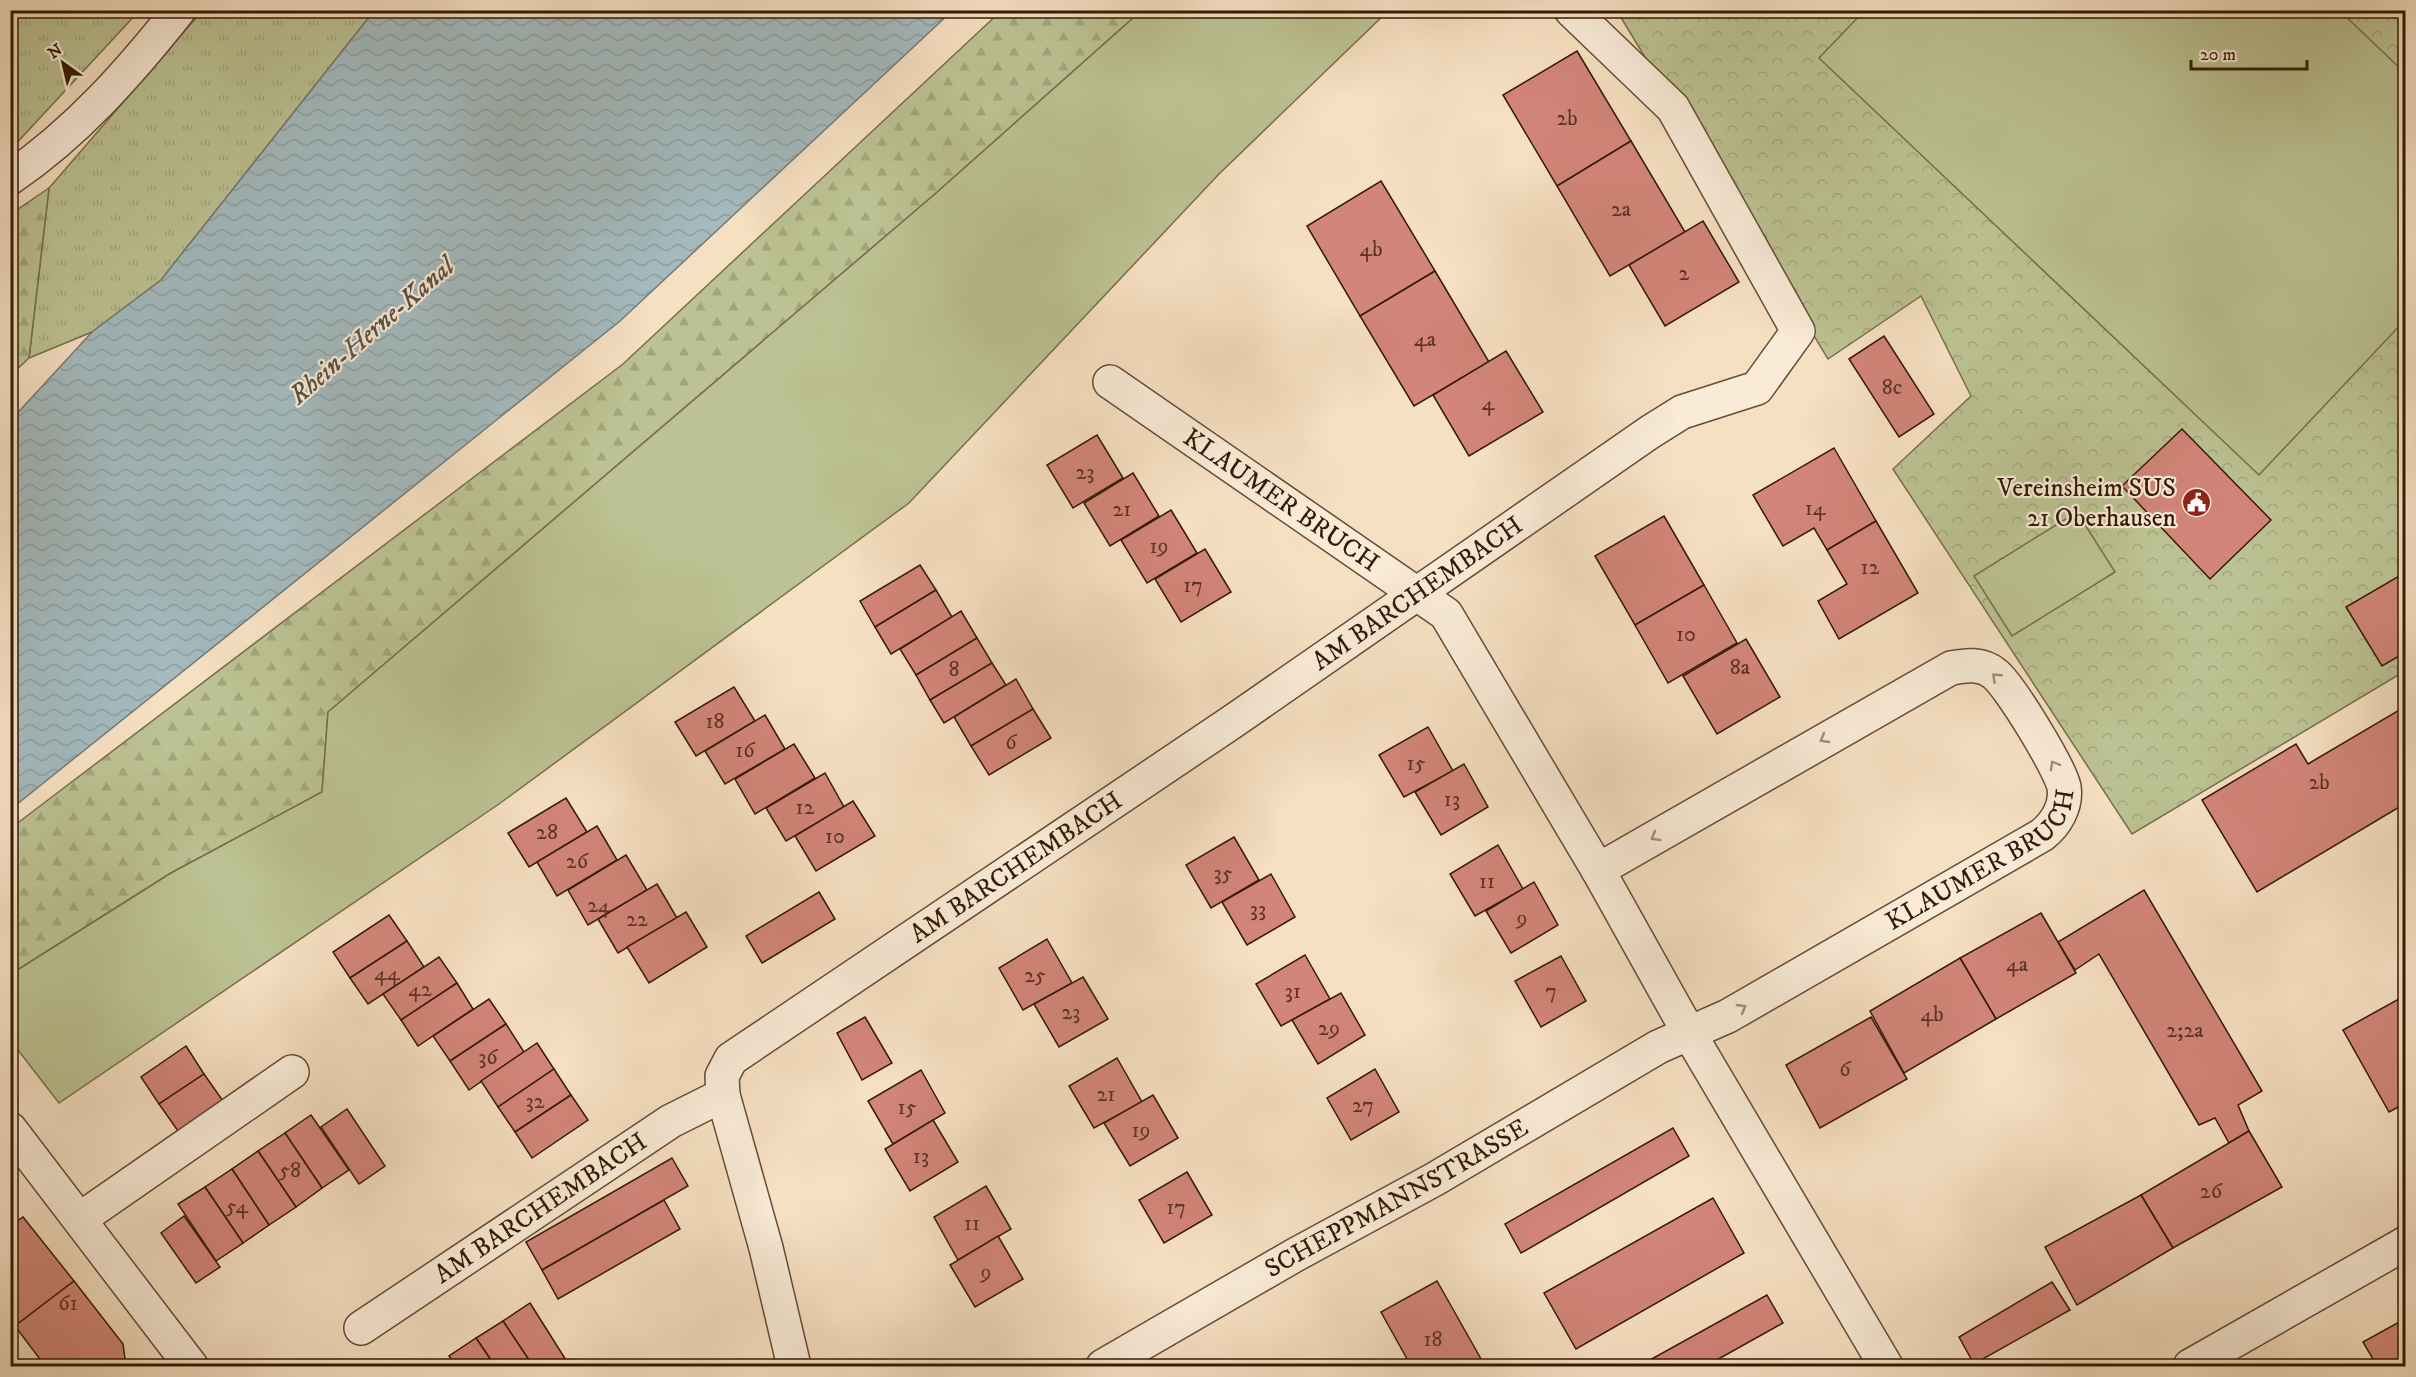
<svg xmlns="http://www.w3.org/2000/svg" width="2416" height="1377" font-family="'IM FELL DW Pica',serif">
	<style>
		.grass { fill: url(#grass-tufts); stroke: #786e4c; stroke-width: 1.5 }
		.forest { fill: url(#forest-firs); stroke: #786e4c; stroke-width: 1.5 }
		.park { fill: url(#park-crowns); stroke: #786e4c; stroke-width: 1.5 }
		.garden { fill: #bcc293; stroke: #786e4c; stroke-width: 1.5 }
		.water { fill: url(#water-waves); stroke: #777a74; stroke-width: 1.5 }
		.building { fill: #d28579; stroke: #351906; stroke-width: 1.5 }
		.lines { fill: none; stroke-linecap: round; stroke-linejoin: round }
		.minor-casing { stroke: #654b35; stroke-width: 36 }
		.minor { stroke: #f9ebd7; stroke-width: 33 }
		.oneway { stroke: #a18c79 }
		.labels { text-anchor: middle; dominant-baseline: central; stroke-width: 4.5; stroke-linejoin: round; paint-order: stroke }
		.number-label { font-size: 22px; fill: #5c3423 }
		.poi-label { font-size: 26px; fill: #351906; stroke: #f9ebd7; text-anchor: end }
		.street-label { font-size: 26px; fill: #351906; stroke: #f9ebd7 }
		.water-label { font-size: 27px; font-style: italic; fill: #5c5146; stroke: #f9ebd7 }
	</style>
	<defs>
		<pattern id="grass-tufts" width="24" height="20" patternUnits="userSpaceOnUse" patternTransform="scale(1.5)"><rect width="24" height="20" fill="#bcc293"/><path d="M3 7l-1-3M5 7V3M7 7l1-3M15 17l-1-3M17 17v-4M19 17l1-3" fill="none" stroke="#a2a67d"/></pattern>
		<pattern id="forest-firs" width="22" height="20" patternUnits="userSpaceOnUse" patternTransform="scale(1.5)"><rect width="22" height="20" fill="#bcc293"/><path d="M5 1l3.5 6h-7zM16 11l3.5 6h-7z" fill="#a2a67d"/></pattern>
		<pattern id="park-crowns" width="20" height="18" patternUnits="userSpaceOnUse" patternTransform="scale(1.5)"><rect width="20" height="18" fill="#bcc293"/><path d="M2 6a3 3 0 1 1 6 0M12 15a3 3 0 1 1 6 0" fill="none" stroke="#a2a67d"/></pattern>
		<pattern id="water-waves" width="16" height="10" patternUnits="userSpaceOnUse" patternTransform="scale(1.5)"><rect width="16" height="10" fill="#a3babe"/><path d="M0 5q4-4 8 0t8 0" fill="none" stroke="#8d9fa2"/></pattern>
	</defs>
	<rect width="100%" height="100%" fill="#f6e0c2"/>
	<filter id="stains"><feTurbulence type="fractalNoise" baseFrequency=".00333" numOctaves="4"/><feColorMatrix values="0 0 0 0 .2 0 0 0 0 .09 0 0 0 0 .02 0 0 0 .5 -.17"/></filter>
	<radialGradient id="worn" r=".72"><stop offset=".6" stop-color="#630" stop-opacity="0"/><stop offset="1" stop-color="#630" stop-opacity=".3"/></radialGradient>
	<g class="grass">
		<path d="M 11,10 L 139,11 L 11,149 L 10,11 Z"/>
		<path d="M 202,11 L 374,11 L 161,280 L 92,332 L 29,358 L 49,188 Z"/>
	</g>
	<g class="forest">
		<path d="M 1001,11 L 1141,11 L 935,194 L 328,712 L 322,792 L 171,873 L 11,974 L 11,828 L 623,364 Z"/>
		<path d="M 49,188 L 29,358 L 11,375 L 11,214 Z"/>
	</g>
	<path class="park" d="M 1617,11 L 2405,11 L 2405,671 L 2132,834 L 1893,469 L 1971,396 L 1921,296 L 1828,359 Z"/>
	<g class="garden">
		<path d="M 1141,11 L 1388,11 L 1219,174 L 909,503 L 499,804 L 59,1103 L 11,1041 L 11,974 L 171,873 L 322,792 L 328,712 L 935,194 Z"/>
		<path d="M 1864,11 L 2340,11 L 2405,73 L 2405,320 L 2259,475 L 1819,58 Z"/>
		<path d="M 2077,512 L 2115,572 L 2012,636 L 1974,576 Z"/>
	</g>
	<path class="water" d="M 374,11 L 952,11 L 620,321 L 11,809 L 11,420 L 92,332 L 161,280 Z"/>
	<g class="building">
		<path d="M 1577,51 L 1631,141 L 1557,186 L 1503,95 Z"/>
		<path d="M 1631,141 L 1685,232 L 1610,276 L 1557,186 Z"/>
		<path d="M 1381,181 L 1435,271 L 1360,316 L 1307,226 Z"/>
		<path d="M 1703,221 L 1739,282 L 1665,326 L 1629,265 Z"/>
		<path d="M 1435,271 L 1489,362 L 1414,406 L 1360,316 Z"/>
		<path d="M 1884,336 L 1934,414 L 1899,437 L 1849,359 Z"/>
		<path d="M 1506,351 L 1543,412 L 1469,456 L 1433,395 Z"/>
		<path d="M 2182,429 L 2271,520 L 2210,579 L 2122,486 Z"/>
		<path d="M 1097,435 L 1123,478 L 1073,508 L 1047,465 Z"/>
		<path d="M 1834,448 L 1876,521 L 1827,550 L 1814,528 L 1783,546 L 1753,495 Z"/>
		<path d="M 1133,473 L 1159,516 L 1110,546 L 1084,503 Z"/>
		<path d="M 1171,510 L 1197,553 L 1147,583 L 1121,540 Z"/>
		<path d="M 1664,516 L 1704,585 L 1635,625 L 1595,556 Z"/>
		<path d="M 1876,521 L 1918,593 L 1839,639 L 1818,601 L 1847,584 L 1827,550 Z"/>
		<path d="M 1205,549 L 1231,592 L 1181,622 L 1155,579 Z"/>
		<path d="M 920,565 L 936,590 L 875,627 L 860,601 Z"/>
		<path d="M 2406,572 L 2406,652 L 2382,666 L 2346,607 Z"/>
		<path d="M 1704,585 L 1737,643 L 1668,683 L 1635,625 Z"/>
		<path d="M 936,590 L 952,617 L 891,654 L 875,627 Z"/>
		<path d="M 961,611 L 977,638 L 916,675 L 900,649 Z"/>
		<path d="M 977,638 L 992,663 L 930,700 L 916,675 Z"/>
		<path d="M 1746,639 L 1780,697 L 1717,734 L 1683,676 Z"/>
		<path d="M 992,663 L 1006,685 L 944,723 L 930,700 Z"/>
		<path d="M 1016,679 L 1033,709 L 971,746 L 954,717 Z"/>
		<path d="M 734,687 L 755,721 L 696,756 L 675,722 Z"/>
		<path d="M 2406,706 L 2406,803 L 2257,892 L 2202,800 L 2296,744 L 2308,764 Z"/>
		<path d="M 1033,709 L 1051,738 L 989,775 L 971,746 Z"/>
		<path d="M 765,715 L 785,749 L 725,784 L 705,751 Z"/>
		<path d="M 1428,727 L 1453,771 L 1404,797 L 1379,755 Z"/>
		<path d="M 794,744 L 815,778 L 755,814 L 735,779 Z"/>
		<path d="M 1464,764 L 1488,807 L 1441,835 L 1415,792 Z"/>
		<path d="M 825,773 L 844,807 L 786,841 L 766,808 Z"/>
		<path d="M 566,798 L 587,832 L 529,867 L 508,833 Z"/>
		<path d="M 853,801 L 875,836 L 816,871 L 795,836 Z"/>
		<path d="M 597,826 L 617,860 L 557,896 L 537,862 Z"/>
		<path d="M 1234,837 L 1259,880 L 1211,908 L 1186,865 Z"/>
		<path d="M 1498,845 L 1523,889 L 1475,916 L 1450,874 Z"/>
		<path d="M 626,855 L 647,890 L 588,925 L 568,890 Z"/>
		<path d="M 1271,874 L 1295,917 L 1247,945 L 1222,902 Z"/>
		<path d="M 1534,882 L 1558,925 L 1511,953 L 1486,911 Z"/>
		<path d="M 657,884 L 677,918 L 618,953 L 598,919 Z"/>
		<path d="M 2144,890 L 2262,1091 L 2238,1105 L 2249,1131 L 2229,1143 L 2215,1118 L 2199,1125 L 2099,954 L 2075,970 L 2058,942 Z"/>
		<path d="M 819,892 L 835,919 L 762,963 L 746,936 Z"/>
		<path d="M 686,912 L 707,947 L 649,983 L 627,947 Z"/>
		<path d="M 2041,913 L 2076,973 L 1996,1019 L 1960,958 Z"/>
		<path d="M 389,915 L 407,941 L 350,978 L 333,952 Z"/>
		<path d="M 1047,939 L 1072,983 L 1023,1010 L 999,968 Z"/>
		<path d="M 407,941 L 424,967 L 368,1004 L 350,978 Z"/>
		<path d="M 1305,955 L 1330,999 L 1281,1026 L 1256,984 Z"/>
		<path d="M 1561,956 L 1586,1001 L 1541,1027 L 1515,981 Z"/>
		<path d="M 439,957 L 457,983 L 401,1020 L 383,994 Z"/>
		<path d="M 1960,958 L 1996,1019 L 1904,1073 L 1870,1011 Z"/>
		<path d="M 1083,977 L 1108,1019 L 1059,1047 L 1034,1004 Z"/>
		<path d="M 457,983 L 473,1009 L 418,1046 L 401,1020 Z"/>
		<path d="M 1341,993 L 1365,1035 L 1318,1064 L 1292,1020 Z"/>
		<path d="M 2406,995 L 2406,1103 L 2389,1112 L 2343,1030 Z"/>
		<path d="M 489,999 L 506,1024 L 450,1061 L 433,1036 Z"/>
		<path d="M 865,1017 L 892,1063 L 862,1080 L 837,1033 Z"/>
		<path d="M 1871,1017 L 1907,1079 L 1820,1128 L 1786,1065 Z"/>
		<path d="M 506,1024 L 524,1052 L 469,1090 L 450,1061 Z"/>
		<path d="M 537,1043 L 554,1069 L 498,1107 L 481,1081 Z"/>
		<path d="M 186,1046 L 204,1074 L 159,1104 L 141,1077 Z"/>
		<path d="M 1117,1058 L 1142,1102 L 1094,1128 L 1069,1086 Z"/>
		<path d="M 554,1069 L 571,1095 L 515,1132 L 498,1107 Z"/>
		<path d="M 1375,1069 L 1399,1112 L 1351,1140 L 1327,1098 Z"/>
		<path d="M 921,1070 L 945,1113 L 893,1144 L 868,1101 Z"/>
		<path d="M 204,1074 L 223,1101 L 178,1131 L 159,1104 Z"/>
		<path d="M 571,1095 L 588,1120 L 532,1158 L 515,1132 Z"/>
		<path d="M 1153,1095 L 1178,1138 L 1130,1166 L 1104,1123 Z"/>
		<path d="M 347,1109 L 385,1166 L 359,1184 L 321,1127 Z"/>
		<path d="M 311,1115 L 349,1170 L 322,1188 L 285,1133 Z"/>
		<path d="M 933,1120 L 958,1162 L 910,1191 L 885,1149 Z"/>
		<path d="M 1673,1128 L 1689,1156 L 1521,1253 L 1505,1224 Z"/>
		<path d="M 2249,1131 L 2282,1187 L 2173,1248 L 2141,1195 Z"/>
		<path d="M 285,1133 L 322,1188 L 296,1207 L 258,1151 Z"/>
		<path d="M 258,1151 L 296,1207 L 269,1225 L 232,1169 Z"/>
		<path d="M 672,1158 L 688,1186 L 542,1270 L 526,1242 Z"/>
		<path d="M 232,1169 L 269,1225 L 243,1243 L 205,1187 Z"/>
		<path d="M 1187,1172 L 1212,1215 L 1164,1243 L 1139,1200 Z"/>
		<path d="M 986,1186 L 1011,1229 L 958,1260 L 934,1217 Z"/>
		<path d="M 205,1187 L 243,1243 L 216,1261 L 178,1204 Z"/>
		<path d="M 2141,1195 L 2173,1248 L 2077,1305 L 2045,1247 Z"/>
		<path d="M 1713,1198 L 1744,1253 L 1576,1349 L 1544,1293 Z"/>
		<path d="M 664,1200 L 680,1229 L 558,1299 L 542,1270 Z"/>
		<path d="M 184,1216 L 220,1267 L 196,1283 L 161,1233 Z"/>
		<path d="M 23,1217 L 74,1281 L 15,1326 L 10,1320 L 10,1226 Z"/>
		<path d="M 998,1236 L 1023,1279 L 975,1307 L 950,1265 Z"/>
		<path d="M 74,1281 L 123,1344 L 126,1366 L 45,1366 L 15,1326 Z"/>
		<path d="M 1437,1281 L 1485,1366 L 1411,1366 L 1381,1312 Z"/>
		<path d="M 2052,1282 L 2070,1310 L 1974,1364 L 1959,1337 Z"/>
		<path d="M 1767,1295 L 1783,1323 L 1706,1366 L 1639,1366 Z"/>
		<path d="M 530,1303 L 566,1360 L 557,1366 L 533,1366 L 503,1321 Z"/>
		<path d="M 503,1321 L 533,1366 L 495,1366 L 476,1338 Z"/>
		<path d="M 2401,1321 L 2406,1329 L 2406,1366 L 2377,1366 L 2363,1342 Z"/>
		<path d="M 476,1338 L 495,1366 L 456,1366 L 449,1356 Z"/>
	</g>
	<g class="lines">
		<defs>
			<g id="minor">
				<path d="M 10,178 C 77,132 129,73 179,10"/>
				<path id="s1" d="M 1110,382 L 1446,614 L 1598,870 L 1689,1033 L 1886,1366"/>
				<path d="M 10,1129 L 191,1366"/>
				<path d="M 80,1219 L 292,1072"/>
				<path id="s2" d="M 361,1328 L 671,1121 L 723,1095"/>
				<path id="s3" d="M 794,1366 L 766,1248 L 723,1095 L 722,1076 L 731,1059 L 1232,722 L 1650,432 L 1682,412 L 1757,388 L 1798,331 L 1673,108 L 1571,10"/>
				<path id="s4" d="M 1103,1366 L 1295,1255 L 1435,1179 L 1658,1047 L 1728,1016 L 2042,835 C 2056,824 2067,806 2064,787 C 2060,768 2010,686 1995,674 C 1982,663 1966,665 1951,668 L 1598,870"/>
				<path d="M 2190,1366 L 2406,1243"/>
			</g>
		</defs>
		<use href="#minor" class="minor-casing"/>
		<use href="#minor" class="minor"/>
	</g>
	<defs><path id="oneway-chevron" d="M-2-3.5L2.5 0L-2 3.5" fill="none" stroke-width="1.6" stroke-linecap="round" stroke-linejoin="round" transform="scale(1.5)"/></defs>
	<g class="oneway">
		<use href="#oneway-chevron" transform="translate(1996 677) rotate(-137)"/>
		<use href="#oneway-chevron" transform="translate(1824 739) rotate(150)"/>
		<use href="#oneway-chevron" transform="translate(2054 765) rotate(-120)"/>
		<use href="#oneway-chevron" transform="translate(1655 837) rotate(150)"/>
		<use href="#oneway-chevron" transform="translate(1742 1008) rotate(-30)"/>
	</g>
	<defs>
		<symbol id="civic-disc" viewBox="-11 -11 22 22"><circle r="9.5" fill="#8f2418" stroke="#f9ebd7"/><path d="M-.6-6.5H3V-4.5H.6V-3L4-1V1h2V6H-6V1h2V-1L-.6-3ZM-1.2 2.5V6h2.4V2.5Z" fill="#fff"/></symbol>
	</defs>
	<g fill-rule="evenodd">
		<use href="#civic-disc" x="2180" y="486" width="33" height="33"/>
	</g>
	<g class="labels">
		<g class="number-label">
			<text x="1567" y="118">2b</text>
			<text x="1621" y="209">2a</text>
			<text x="1371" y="249">4b</text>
			<text x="1684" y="273">2</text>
			<text x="1425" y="339">4a</text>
			<text x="1892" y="387">8c</text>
			<text x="1488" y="403">4</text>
			<text x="1085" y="472">23</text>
			<text x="1815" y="508">14</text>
			<text x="1122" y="509">21</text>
			<text x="1159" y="546">19</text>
			<text x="1870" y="567">12</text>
			<text x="1193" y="585">17</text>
			<text x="1686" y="634">10</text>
			<text x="1740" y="667">8a</text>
			<text x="954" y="669">8</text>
			<text x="715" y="721">18</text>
			<text x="1011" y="742">6</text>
			<text x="745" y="750">16</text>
			<text x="1416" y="763">15</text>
			<text x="2319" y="782">2b</text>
			<text x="1452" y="799">13</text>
			<text x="805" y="807">12</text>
			<text x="547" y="832">28</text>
			<text x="835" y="836">10</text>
			<text x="577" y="861">26</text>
			<text x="1223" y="873">35</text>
			<text x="1487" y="881">11</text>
			<text x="599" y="905">24</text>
			<text x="1258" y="909">33</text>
			<text x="1522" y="918">9</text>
			<text x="637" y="919">22</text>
			<text x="2017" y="964">4a</text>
			<text x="387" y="973">44</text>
			<text x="1035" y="975">25</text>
			<text x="420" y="989">42</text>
			<text x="1293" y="991">31</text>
			<text x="1551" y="991">7</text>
			<text x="1071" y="1012">23</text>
			<text x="1932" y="1014">4b</text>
			<text x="1329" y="1028">29</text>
			<text x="2185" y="1030">2;2a</text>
			<text x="488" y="1057">36</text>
			<text x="1845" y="1069">6</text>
			<text x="1106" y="1094">21</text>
			<text x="535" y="1101">32</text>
			<text x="1363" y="1105">27</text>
			<text x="907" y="1107">15</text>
			<text x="1141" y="1130">19</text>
			<text x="921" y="1156">13</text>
			<text x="290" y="1170">58</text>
			<text x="2211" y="1191">26</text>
			<text x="237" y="1206">54</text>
			<text x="1176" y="1207">17</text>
			<text x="972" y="1223">11</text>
			<text x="986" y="1272">9</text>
			<text x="68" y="1303">61</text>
			<text x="1433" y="1339">18</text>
		</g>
		<g class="poi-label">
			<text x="2176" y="488">Vereinsheim SUS<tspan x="2176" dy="30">21 Oberhausen</tspan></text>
		</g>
		<g class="street-label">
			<text stroke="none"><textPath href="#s1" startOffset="208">KLAUMER BRUCH</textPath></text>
			<text stroke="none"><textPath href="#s3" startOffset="1148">AM BARCHEMBACH</textPath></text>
			<text stroke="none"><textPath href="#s4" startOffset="1017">KLAUMER BRUCH</textPath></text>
			<text stroke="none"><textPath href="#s3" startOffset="662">AM BARCHEMBACH</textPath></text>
			<text stroke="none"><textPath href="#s4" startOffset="338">SCHEPPMANNSTRASSE</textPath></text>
			<text stroke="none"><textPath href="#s2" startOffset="216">AM BARCHEMBACH</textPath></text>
		</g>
		<g class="water-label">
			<text transform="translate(372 331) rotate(-41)">Rhein-Herne-Kanal</text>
		</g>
	</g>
	<rect width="2416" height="1377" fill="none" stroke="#f6e0c2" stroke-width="36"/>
	<rect x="12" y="12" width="2392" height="1353" fill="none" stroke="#351906" stroke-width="3"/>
	<rect x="18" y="18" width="2380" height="1341" fill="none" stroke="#351906" stroke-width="1.5"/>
	<g transform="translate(63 63) rotate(326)" stroke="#f9ebd7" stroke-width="4.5" paint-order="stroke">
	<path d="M0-4.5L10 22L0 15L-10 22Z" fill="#351906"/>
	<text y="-9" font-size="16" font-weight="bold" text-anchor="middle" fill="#351906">N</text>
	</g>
	<path d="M2191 60v9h116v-9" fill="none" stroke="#351906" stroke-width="3"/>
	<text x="2200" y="60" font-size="18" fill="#351906" stroke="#f9ebd7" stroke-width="4.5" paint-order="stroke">20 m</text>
	<rect width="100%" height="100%" filter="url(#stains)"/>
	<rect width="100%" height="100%" fill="url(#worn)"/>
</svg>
